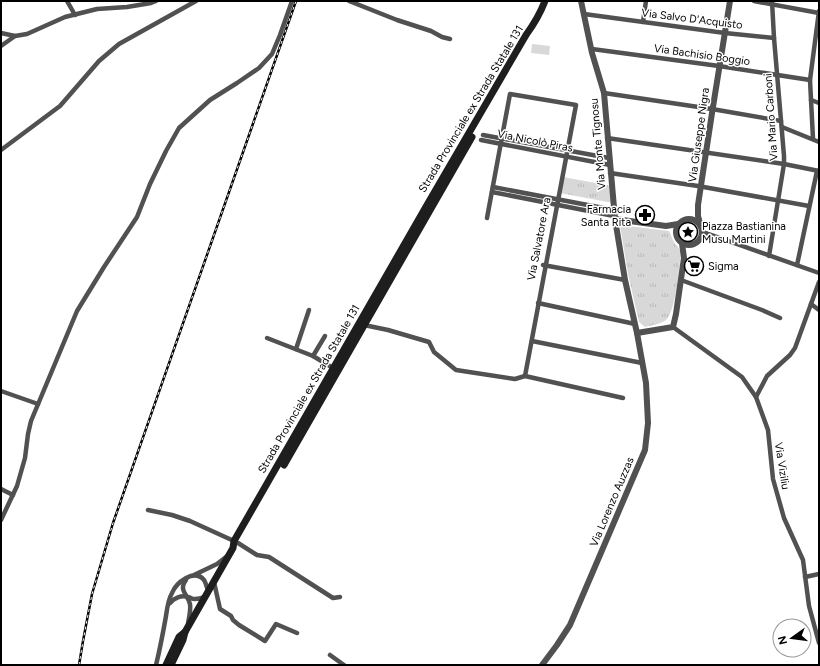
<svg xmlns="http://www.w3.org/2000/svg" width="820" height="666" font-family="Figtree,sans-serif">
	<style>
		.grass { fill: url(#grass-tufts) }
		.pitch { fill: #d8d8d8 }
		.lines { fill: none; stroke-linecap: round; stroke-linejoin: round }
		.minor { stroke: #515151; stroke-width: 4.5 }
		.tertiary { stroke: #515151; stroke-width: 6 }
		.secondary { stroke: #1e1e1e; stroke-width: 7 }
		.rail-casing { stroke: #000; stroke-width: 2.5 }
		.rail { stroke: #fff; stroke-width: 1; stroke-dasharray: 3; stroke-linecap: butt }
		.labels { text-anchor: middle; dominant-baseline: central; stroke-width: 3; stroke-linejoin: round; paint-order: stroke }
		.street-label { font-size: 11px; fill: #000; stroke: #fff }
		.poi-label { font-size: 11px; fill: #000; stroke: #fff; text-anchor: start }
	</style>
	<defs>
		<pattern id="grass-tufts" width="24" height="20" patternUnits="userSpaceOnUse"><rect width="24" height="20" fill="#d8d8d8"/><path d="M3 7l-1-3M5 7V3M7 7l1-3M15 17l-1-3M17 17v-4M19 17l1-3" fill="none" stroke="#b8b8b8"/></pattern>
	</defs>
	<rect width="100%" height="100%" fill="#fff"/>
	<g class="grass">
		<path d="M 563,177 L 612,186 L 613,203 L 560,193 Z"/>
		<path d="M 687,221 L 690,221 L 689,224 L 693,225 L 694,222 C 703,229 703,235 694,242 C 684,243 674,234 681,225 C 682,224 686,222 687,221 Z"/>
		<path d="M 620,225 L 669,231 C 671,234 671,237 673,240 C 675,245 679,247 681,252 C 679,267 676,311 666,320 C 661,324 652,325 645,327 L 639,322 L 628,274 Z"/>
	</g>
	<path class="pitch" d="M 532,44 L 550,46 L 549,55 L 531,53 Z"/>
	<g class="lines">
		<g class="minor">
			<path d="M 67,1 L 75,15"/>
			<path d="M 349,1 L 397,20 L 431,31 L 442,37 L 450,39"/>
			<path d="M 754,1 L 819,13"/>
			<path d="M 584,14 L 725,33 L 774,38"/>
			<path d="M 643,22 L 646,1"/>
			<path d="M 1,33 L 15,36"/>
			<path d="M 1,46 L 15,36 L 27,34 L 65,17 L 97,9 L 127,7 L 151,3 L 156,1"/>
			<path d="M 592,49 L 719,66 L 810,80"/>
			<path d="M 604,93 L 712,109 L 781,121"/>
			<path d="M 811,100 L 819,103"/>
			<path d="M 782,127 L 819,142"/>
			<path d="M 483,135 L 609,158"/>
			<path d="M 607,138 L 784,164 L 819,171"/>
			<path d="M 813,139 L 810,80 L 819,11"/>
			<path d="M 481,140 L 610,165"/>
			<path d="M 1,150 L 60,106 L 99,61 L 119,44 L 196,1"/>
			<path d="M 610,173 L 698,186 L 809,206"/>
			<path d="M 493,187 L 614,210"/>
			<path d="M 492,192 L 614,216"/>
			<path d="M 487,218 L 510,94 L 576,105 L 525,376"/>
			<path d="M 703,232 L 819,273"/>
			<path d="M 769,256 L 784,164 L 784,156 L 774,38 L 772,1"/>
			<path d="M 543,265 L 625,280"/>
			<path d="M 797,265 L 817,171"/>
			<path d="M 681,280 L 762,310 L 780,318"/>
			<path d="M 538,303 L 635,324"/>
			<path d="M 811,304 L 819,310"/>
			<path d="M 364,325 L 388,330 L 429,342 L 434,352 L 456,370 L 515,379 L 525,376 L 623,398"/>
			<path d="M 673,327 L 742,377 L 756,397 L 768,430 L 773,479 L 784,518 L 803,560 L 809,606 L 819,643"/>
			<path d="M 267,338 L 313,356 L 333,368"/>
			<path d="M 532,341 L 642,363"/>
			<path d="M 296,349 L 309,310"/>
			<path d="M 313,356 L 325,336"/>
			<path d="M 1,391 L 38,404"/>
			<path d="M 756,397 L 767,376 L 790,355 L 795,348 L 819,282"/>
			<path d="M 1,489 L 13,495"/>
			<path d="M 148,510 L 172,515 L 190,521 L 234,541"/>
			<path d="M 1,520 L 17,486 L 25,458 L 28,434 L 31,421 L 77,311 L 104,267 L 137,217 L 150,184 L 166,151 L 179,128 L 210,100 L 237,83 L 259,68 L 272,54 L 280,35 L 292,1"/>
			<path d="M 238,543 L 257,555 L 269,557 L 333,598 L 340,597"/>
			<path d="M 194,575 L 217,564 L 226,557"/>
			<path d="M 805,577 L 819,574"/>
			<path d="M 186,580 C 178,591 188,594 190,604 C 191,610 189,617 188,624"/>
			<path d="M 214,582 L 220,609 L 231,616 L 233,620 L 239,625 L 265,641 L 276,624 L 297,633"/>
			<path d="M 170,603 C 174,598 181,595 188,597 C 193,598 190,599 195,599 C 198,599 202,598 205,597"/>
			<path d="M 330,655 L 344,665"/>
			<path d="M 156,665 C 160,649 163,633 166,616 C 167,609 168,600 172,593 C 176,583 194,568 204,580 C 206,583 207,588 208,591"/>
		</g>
		<g class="tertiary">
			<circle cx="689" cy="232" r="13"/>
			<path d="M 615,219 L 666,226 L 678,224"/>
			<path d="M 700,223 L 698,216 L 698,205 L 712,113 L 730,1"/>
			<path d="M 637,333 L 673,327 L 676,314 L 684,258 L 682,243"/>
			<path d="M 542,665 L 557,645 L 570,625 L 645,450 L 648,423 L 646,383 L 637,333 L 625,280 L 615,219 L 604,93 L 592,53 L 581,1"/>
		</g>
		<g class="secondary">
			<path d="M 284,465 L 472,137"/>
			<path d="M 166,665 L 179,637 L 185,632 L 233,548 L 234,541 L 427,205 L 526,35 C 534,24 540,14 545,1"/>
			<path d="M 171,665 L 183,640 L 185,632"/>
		</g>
		<defs>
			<path id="rail" d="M 79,665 L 83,641 L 92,594 L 113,523 L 296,1"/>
		</defs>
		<use href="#rail" class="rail-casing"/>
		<use href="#rail" class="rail"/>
	</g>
	<defs>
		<symbol id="pharmacy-ring" viewBox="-11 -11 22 22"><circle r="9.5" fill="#fff" stroke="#000" stroke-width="1.5"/><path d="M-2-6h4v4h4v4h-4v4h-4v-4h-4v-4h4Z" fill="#000"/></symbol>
		<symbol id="sight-ring" viewBox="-11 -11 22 22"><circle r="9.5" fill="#fff" stroke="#000" stroke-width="1.5"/><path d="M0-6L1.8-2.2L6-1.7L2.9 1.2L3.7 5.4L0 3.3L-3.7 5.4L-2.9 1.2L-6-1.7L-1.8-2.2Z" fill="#000"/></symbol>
		<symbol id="supermarket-ring" viewBox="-11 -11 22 22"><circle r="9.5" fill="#fff" stroke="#000" stroke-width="1.5"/><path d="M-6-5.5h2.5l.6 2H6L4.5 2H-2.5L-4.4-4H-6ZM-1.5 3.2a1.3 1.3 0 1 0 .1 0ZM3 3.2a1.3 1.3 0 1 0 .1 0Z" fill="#000"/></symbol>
	</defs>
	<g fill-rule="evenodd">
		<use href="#pharmacy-ring" x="634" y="204" width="22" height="22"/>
		<use href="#sight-ring" x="677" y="221" width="22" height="22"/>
		<use href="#supermarket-ring" x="683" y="255" width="22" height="22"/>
	</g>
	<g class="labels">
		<g class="street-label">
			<text transform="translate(692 19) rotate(7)">Via Salvo D'Acquisto</text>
			<text transform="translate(702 55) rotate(8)">Via Bachisio Boggio</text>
			<text transform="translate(471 109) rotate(-59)">Strada Provinciale ex Strada Statale 131</text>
			<text transform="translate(771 117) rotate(-94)">Via Mario Carboni</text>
			<text transform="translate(699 135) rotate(-82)">Via Giuseppe Nigra</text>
			<text transform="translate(535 141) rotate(11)">Via Nicolò Piras</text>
			<text transform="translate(598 144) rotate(-95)">Via Monte Tignosu</text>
			<text transform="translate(539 239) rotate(-79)">Via Salvatore Ara</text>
			<text transform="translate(309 389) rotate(-60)">Strada Provinciale ex Strada Statale 131</text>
			<text transform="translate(782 466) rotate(81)">Via Viziliu</text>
			<text transform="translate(612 502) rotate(-67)">Via Lorenzo Auzzas</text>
		</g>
		<g class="poi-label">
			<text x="631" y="209" text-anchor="end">Farmacia<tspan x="631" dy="13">Santa Rita</tspan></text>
			<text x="702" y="226">Piazza Bastianina<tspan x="702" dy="13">Musu Martini</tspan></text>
			<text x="708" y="266">Sigma</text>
		</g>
	</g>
	<rect width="820" height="666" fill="none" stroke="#000000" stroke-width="4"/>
	<g transform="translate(792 638) rotate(256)"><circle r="19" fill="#ffffff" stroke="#999999"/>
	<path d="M0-3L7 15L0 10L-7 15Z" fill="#000000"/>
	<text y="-6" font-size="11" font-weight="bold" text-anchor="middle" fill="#000000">N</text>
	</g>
</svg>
